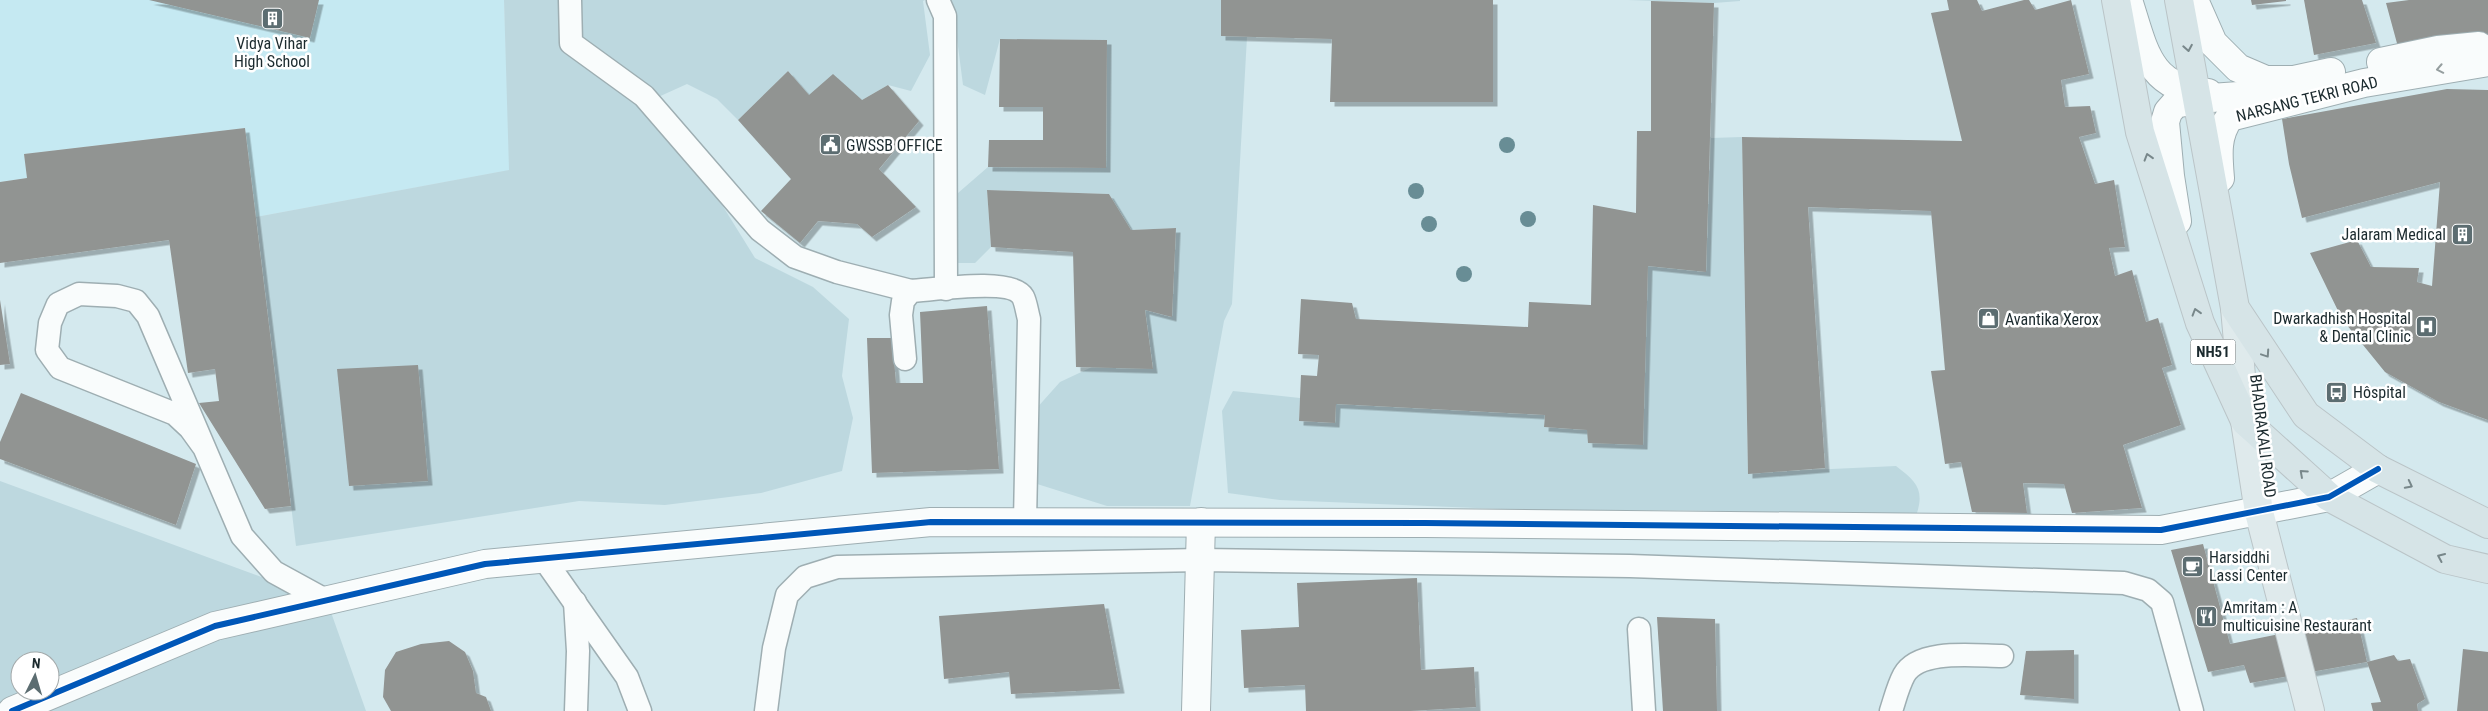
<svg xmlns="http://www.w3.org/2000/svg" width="2488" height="711" font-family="'Roboto Condensed',sans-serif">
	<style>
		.built { fill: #c5e9f2 }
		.green { fill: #bdd8df; fill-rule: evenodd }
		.building { fill: #919492; filter: url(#shadow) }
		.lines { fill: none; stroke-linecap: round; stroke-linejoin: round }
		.service-casing { stroke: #9eaeb2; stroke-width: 25 }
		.minor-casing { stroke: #9eaeb2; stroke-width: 30 }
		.tertiary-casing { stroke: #9eaeb2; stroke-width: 30 }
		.primary-casing { stroke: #bac4c7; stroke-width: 30 }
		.trunk-casing { stroke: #bac4c7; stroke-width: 30 }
		.service { stroke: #f9fcfc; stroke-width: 22 }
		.minor { stroke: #f9fcfc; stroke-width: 28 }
		.tertiary { stroke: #f9fcfc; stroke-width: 28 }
		.primary { stroke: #dfeaec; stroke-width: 28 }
		.trunk { stroke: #d6e4e7; stroke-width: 28 }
		.cycleway-casing { stroke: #fff; stroke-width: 9 }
		.cycleway { stroke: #0057b8; stroke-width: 6 }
		.tree { fill: #688d95 }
		.oneway { stroke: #78878a }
		.oneway2 { stroke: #959e9f }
		.labels { text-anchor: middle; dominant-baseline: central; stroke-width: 5; stroke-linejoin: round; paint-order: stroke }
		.shield { fill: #fff; stroke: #5f6a6d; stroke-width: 1 }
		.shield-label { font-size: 15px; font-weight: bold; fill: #1b2a2e }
		.poi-label { font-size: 16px; fill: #1b2a2e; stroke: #fff; text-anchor: start }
		.street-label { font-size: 16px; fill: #1b2a2e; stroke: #fff }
	</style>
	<defs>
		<filter id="shadow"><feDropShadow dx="4.5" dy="4.5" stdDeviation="0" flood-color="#0004"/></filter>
	</defs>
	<rect width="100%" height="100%" fill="#d4e9ee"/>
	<path class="built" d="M 0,0 L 504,0 L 510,170 L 256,217 L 245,128 L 24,154 L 27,178 L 0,182 Z"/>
	<g class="green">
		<path d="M 504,0 L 925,0 L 923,1 L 930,55 L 911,91 L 888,85 L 862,100 L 809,95 L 788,71 L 738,120 L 717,99 L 687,84 L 656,98 L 657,129 L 719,200 L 755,258 L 813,287 L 849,319 L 842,376 L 853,418 L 842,471 L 761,493 L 665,505 L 579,501 L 296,546 L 256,217 L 509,170 Z"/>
		<path d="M 952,0 L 1221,0 L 1221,36 L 1247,37 L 1232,304 L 1224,321 L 1190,506 L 1107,506 L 1034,483 L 1035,410 L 1060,382 L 1092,367 L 1153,368 L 1145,310 L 1172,317 L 1176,228 L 1131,230 L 1109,194 L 987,190 L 991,247 L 975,263 L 958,263 L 952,232 L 958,193 L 988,167 L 1106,168 L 1107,40 L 1000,39 L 985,95 L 963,85 Z"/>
		<path d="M 1628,0 L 1740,0 L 1740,1 L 1714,3 Z"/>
		<path d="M 1742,137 L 1748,473 L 1896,466 C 1917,482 1925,490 1916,516 L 1678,510 L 1529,510 L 1280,500 L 1228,493 L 1222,411 L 1233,391 L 1300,398 L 1299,421 L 1335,423 L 1336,404 L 1545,415 L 1544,427 L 1587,430 L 1642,445 L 1648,266 L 1706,272 L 1711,138 Z"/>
		<path d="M 0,481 L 327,601 L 366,711 L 0,711 ZM 20,661 L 50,661 L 50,691 L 20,691 Z"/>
	</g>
	<g class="building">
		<path d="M 149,0 L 319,0 L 310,38 Z"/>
		<path d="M 1221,0 L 1493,0 L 1493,102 L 1330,102 L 1332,39 L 1221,36 Z"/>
		<path d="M 1947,0 L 1977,0 L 1982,11 L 2024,0 L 2029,0 L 2035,10 L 2071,0 L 2089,74 L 2061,80 L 2065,107 L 2090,106 L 2096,133 L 2079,137 L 2095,184 L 2114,180 L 2125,247 L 2109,248 L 2115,276 L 2132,270 L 2146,322 L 2158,318 L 2172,365 L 2162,368 L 2181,425 L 2123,445 L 2142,508 L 2072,513 L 2064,484 L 2023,483 L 2027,513 L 1972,512 L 1961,462 L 1945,464 L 1931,371 L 1945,370 L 1931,211 L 1808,207 L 1825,468 L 1748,474 L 1742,137 L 1962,141 L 1931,13 L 1949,10 Z"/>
		<path d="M 2251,0 L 2286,0 L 2286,1 L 2252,5 Z"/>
		<path d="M 2304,0 L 2362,0 L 2376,43 L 2314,55 Z"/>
		<path d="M 2409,0 L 2488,0 L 2488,34 L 2398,47 L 2386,3 Z"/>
		<path d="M 1651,1 L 1714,3 L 1706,272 L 1648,266 L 1643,445 L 1588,443 L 1587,430 L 1544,427 L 1545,415 L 1336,404 L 1335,423 L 1299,421 L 1301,375 L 1317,376 L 1319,355 L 1298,354 L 1301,299 L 1352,303 L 1356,319 L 1528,327 L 1529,302 L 1591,305 L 1593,205 L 1636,213 L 1637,131 L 1651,131 Z"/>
		<path d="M 1000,39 L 1107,40 L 1106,168 L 988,167 L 989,140 L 1043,140 L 1043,107 L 999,107 Z"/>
		<path d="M 788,71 L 809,95 L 833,74 L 862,100 L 888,85 L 919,121 L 879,169 L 916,207 L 872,237 L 857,224 L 818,221 L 800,243 L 761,211 L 791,179 L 738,120 Z"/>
		<path d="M 2447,89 L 2488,90 L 2488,420 L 2439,402 L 2385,372 L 2342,319 L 2310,253 L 2357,240 L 2371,267 L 2419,268 L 2417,282 L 2432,286 L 2440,182 L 2302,218 L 2289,164 L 2282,119 Z"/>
		<path d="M 245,128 L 291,506 L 265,509 L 199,403 L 219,401 L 215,369 L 188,373 L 169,240 L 0,263 L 0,182 L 27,178 L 24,154 Z"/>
		<path d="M 987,190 L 1109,194 L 1131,230 L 1176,228 L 1172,317 L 1145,310 L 1153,369 L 1076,367 L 1073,252 L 991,247 Z"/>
		<path d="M 0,300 L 10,364 L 0,365 Z"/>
		<path d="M 987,306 L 999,469 L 872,473 L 867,338 L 892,338 L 896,383 L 923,383 L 920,312 Z"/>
		<path d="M 418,365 L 428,481 L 349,486 L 337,369 Z"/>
		<path d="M 21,393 L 196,464 L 176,525 L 0,459 L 0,442 Z"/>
		<path d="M 2203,544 L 2230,644 L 2357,618 L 2367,662 L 2250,683 L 2244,665 L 2208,672 L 2171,550 Z"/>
		<path d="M 1417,578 L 1421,670 L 1474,667 L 1476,707 L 1410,711 L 1306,711 L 1305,685 L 1244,688 L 1241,630 L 1299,627 L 1297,583 Z"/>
		<path d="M 1104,604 L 1120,689 L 1011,694 L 1009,672 L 944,679 L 939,616 Z"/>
		<path d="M 1657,617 L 1715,619 L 1717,711 L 1663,711 Z"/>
		<path d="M 449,641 L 465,652 L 473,671 L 476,693 L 486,697 L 491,711 L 391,711 L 383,697 L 385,670 L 396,652 L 421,644 Z"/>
		<path d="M 2463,649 L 2488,652 L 2488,711 L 2457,711 Z"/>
		<path d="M 2074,650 L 2074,699 L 2020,695 L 2026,651 Z"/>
		<path d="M 2394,655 L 2398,661 L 2410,659 L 2425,699 L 2417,704 L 2418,711 L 2373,711 L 2371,703 L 2381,702 L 2367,662 Z"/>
	</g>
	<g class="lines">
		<defs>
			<g id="service">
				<path d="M 570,0 L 571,43 L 644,96 L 760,230 L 795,257 L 837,272 L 911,291"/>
				<path d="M 938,0 L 945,16 L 946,289"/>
				<path d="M 905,359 L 901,315 L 903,301 L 911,291 C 932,290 1012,277 1023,297 C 1026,303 1027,312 1029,319 L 1025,522"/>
				<path d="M 203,446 L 190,428 L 175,414 L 60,368 L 47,350 L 50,323 L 58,304 L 79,294 L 117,296 L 136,301 L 148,316 L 242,536 L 274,572 L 327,601"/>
				<path d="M 544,559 L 627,677 L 640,711"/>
				<path d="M 575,602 L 578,651 L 576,711"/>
				<path d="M 1639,629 L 1644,711"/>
				<path d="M 766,711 L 774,648 L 787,595 L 805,577 L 837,567 L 1201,560 L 1630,566 L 2124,583 L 2148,590 L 2162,602 L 2192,711"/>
				<path d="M 1891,711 C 1895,699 1898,686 1904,675 C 1919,648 1976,656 2002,656"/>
			</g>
			<path id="minor" d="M 1196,711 L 1201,522"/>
			<g id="tertiary">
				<path d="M 2128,0 C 2144,49 2148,89 2208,93"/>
				<path d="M 2194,0 L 2213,43 L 2238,68 L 2266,80 L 2294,80 L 2331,72"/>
				<path d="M 2381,62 L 2438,50 L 2479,46"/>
				<path d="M 2220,178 C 2218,155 2216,135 2230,117 L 2364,83 L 2488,62"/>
				<path d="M 2177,221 L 2170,176 L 2165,122 L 2168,112 L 2175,104 L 2197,99 L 2267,94"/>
				<path d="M 12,711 L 215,626 L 485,564 L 931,522 L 1425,523 L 2161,530 L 2329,497 L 2378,469"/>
			</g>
			<path id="primary" d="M 2235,308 L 2245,421 L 2259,512 L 2310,711"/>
			<g id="trunk">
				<path d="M 2116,0 L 2140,132 L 2200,323 L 2245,421 L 2329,497 L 2445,559 L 2488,569"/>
				<path d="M 2179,0 L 2235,308 L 2306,415 L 2378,469 L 2488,524"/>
			</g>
		</defs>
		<use href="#service" class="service-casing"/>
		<use href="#minor" class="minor-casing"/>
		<use href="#tertiary" class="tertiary-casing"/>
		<use href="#primary" class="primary-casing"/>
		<use href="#trunk" class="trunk-casing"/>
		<use href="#service" class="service"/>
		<use href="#minor" class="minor"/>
		<use href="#tertiary" class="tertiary"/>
		<use href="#primary" class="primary"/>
		<use href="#trunk" class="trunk"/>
		<defs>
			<path id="cycleway" d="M 12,711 L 215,626 L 485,564 L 931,522 L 1425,523 L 2161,530 L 2329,497 L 2378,469"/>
		</defs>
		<use href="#cycleway" class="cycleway-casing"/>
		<use href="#cycleway" class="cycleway"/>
	</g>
	<g class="tree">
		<circle cx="1507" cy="145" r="8"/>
		<circle cx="1416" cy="191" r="8"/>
		<circle cx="1528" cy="219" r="8"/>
		<circle cx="1429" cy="224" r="8"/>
		<circle cx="1464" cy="274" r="8"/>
	</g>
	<defs><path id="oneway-chevron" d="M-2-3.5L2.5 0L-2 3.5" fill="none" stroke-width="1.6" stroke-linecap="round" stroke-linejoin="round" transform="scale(1.25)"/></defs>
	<g class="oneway">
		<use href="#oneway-chevron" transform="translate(2188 48) rotate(80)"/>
		<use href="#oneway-chevron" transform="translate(2148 157) rotate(-107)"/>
		<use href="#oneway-chevron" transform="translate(2196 312) rotate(-107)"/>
		<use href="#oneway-chevron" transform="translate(2266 354) rotate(56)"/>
		<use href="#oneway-chevron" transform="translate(2303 473) rotate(-138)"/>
		<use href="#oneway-chevron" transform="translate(2409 485) rotate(27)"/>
		<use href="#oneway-chevron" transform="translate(2441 557) rotate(-156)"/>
	</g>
	<use class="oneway2" href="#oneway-chevron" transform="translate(2440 69) rotate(169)"/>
	<defs>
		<symbol id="building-square" viewBox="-11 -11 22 22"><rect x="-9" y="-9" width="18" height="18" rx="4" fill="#5c6d71" stroke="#fff"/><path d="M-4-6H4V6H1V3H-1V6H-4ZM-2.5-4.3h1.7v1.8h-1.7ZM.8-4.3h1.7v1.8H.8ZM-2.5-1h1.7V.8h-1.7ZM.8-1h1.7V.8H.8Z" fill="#fff"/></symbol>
		<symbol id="civic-square" viewBox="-11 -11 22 22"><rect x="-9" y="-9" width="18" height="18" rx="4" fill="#5c6d71" stroke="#fff"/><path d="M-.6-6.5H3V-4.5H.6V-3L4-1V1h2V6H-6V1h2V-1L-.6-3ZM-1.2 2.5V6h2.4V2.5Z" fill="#fff"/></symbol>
		<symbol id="shop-square" viewBox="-11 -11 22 22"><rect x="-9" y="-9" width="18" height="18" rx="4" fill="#5c6d71" stroke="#fff"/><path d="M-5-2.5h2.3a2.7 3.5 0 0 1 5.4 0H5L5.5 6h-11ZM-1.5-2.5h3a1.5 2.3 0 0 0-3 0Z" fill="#fff"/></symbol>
		<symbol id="hospital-square" viewBox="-11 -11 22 22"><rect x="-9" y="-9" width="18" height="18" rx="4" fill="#5c6d71" stroke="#fff"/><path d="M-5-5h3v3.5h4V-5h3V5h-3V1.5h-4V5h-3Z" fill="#fff"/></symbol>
		<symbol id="bus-square" viewBox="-11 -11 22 22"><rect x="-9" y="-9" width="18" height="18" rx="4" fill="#5c6d71" stroke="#fff"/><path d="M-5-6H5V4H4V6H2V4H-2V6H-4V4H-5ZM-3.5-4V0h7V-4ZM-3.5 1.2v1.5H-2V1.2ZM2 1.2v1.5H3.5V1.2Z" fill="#fff"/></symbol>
		<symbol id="cafe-square" viewBox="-11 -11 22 22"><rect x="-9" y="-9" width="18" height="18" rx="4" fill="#5c6d71" stroke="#fff"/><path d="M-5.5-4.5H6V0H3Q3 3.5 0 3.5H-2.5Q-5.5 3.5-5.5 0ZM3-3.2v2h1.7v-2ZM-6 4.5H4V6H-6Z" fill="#fff"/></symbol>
		<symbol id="restaurant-square" viewBox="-11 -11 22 22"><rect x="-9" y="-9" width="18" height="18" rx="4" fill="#5c6d71" stroke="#fff"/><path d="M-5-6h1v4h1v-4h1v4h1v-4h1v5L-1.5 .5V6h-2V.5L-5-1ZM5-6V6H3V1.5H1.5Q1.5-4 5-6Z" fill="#fff"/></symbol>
	</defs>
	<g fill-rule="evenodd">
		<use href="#building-square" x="260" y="6" width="25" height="25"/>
		<use href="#civic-square" x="818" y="132" width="25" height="25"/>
		<use href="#building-square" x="2450" y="222" width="25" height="25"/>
		<use href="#shop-square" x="1976" y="306" width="25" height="25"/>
		<use href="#hospital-square" x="2414" y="314" width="25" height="25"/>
		<use href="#bus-square" x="2324" y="380" width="25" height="25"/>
		<use href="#cafe-square" x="2180" y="554" width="25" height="25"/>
		<use href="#restaurant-square" x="2194" y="604" width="25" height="25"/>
	</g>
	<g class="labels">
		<rect class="shield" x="2190.5" y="339.5" width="45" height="25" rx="4"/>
		<g class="shield-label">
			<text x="2213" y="352">NH51</text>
		</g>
		<g class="poi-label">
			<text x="272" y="43" text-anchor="middle">Vidya Vihar<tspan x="272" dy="18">High School</tspan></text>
			<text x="846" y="145">GWSSB OFFICE</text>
			<text x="2446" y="234" text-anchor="end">Jalaram Medical</text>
			<text x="2411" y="318" text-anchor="end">Dwarkadhish Hospital<tspan x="2411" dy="18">&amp; Dental Clinic</tspan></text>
			<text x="2005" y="319">Avantika Xerox</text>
			<text x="2353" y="392">Hôspital</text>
			<text x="2209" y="557">Harsiddhi<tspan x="2209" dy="18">Lassi Center</tspan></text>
			<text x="2223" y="607">Amritam : A<tspan x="2223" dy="18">multicuisine Restaurant</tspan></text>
		</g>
		<g class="street-label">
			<text transform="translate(2307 99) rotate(-14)">NARSANG TEKRI ROAD</text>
			<text transform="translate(2263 436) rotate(83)">BHADRAKALI ROAD</text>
		</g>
	</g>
	<g transform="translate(35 676) rotate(5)"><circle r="24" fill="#ffffff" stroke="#a4aaab"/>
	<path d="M0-4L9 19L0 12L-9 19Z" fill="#5c6d71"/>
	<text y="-8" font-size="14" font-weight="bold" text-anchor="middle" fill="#1b2a2e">N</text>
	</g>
</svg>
